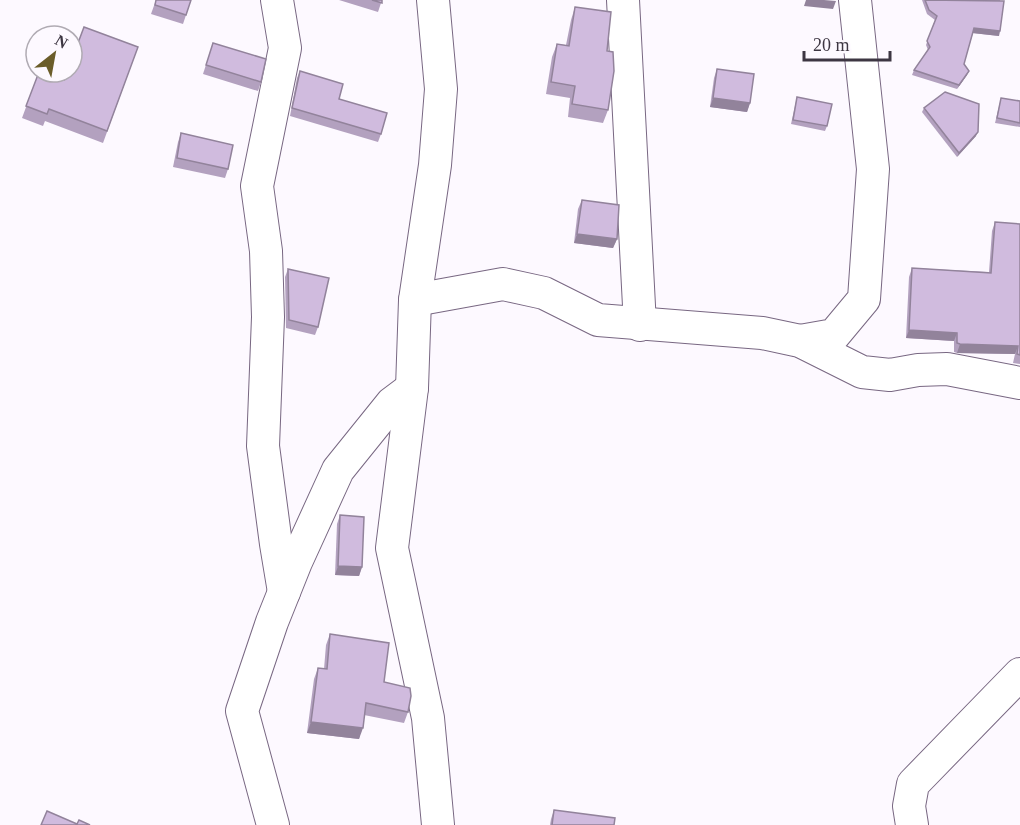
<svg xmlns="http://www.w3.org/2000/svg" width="1020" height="825" font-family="'Times New Roman',serif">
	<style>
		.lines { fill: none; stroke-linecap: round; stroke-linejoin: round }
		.minor-casing { stroke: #786782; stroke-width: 34 }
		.minor { stroke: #fff; stroke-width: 32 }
		.wall { fill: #b3a1bf }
		.shaded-wall { fill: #92839b }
		.building { fill: #d0bbde; stroke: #92839b; stroke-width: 1.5 }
	</style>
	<rect width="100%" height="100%" fill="#fdf9ff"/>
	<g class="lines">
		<defs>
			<g id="minor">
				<path d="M 277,0 L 285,48 L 257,186 L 266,251 L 268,317 L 263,446 L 276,544 L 284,592"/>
				<path d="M 433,0 L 441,89 L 435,165 L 415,300 L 412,388 L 392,548 L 428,718 L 438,825"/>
				<path d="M 623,0 L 640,325"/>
				<path d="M 415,300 L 503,284 L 544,293 L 598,320 L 762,333 L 800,341 L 862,372 L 890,375 L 918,370 L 947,369 L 1020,383"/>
				<path d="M 800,341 L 834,335 L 864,299 L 873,169 L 855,0"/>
				<path d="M 273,825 L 242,711 L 272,622 L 296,562 L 338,470 L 392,403 L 412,388"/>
				<path d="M 912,825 L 909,806 L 913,784 L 1020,674"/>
			</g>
		</defs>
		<use href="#minor" class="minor-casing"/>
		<use href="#minor" class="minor"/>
	</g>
	<g class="wall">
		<path d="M 156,0 L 191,0 L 183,24 L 151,14 Z"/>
		<path d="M 339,0 L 382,0 L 378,12 Z"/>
		<path d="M 920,0 L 1000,0 L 999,36 L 973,33 L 964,64 L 967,75 L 957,89 L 912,75 L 914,70 L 928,50 L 926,45 L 935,20 L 927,14 L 922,0 Z"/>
		<path d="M 575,7 L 607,51 L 608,110 L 603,123 L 568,117 L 570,98 L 546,94 L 552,57 L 557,44 L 566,45 L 571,20 Z"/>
		<path d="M 213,43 L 261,82 L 258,91 L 203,74 Z"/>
		<path d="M 138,47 L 103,143 L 45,121 L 43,126 L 22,118 L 39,72 L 64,80 Z"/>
		<path d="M 717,69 L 750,103 L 747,112 L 710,107 L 714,78 Z"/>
		<path d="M 300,71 L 339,99 L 381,134 L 378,142 L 290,116 L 297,78 Z"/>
		<path d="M 797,97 L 827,126 L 825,131 L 791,124 Z"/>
		<path d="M 1001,98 L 1020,101 L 1020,127 L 995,123 Z"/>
		<path d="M 924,108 L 976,136 L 957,157 L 922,112 Z"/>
		<path d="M 181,133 L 228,169 L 225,178 L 173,167 L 178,142 Z"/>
		<path d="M 582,200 L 617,239 L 613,248 L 574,243 L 578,209 Z"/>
		<path d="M 995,222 L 1020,224 L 1020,364 L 1013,363 L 1015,354 L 957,353 L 954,352 L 954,341 L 906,338 L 909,277 L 912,268 L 989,272 L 992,231 Z"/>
		<path d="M 288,269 L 318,327 L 315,335 L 286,328 L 285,277 Z"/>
		<path d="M 340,515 L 362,567 L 359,576 L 335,575 L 337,524 Z"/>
		<path d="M 330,634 L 384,682 L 408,712 L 404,723 L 364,715 L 359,739 L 307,733 L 314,679 L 318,668 L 324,669 L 326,645 Z"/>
		<path d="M 554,810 L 614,825 L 550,825 L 551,819 Z"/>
	</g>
	<g class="shaded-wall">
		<path d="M 806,0 L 824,0 L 836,1 L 833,9 L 804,6 Z"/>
		<path d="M 974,28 L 1000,31 L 999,36 L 972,33 Z"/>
		<path d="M 969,71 L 967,75 L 957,89 L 959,85 Z"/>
		<path d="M 713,98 L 750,103 L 747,112 L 710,107 Z"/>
		<path d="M 978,132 L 976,136 L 957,157 L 959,153 Z"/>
		<path d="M 577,234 L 617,239 L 613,248 L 574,243 Z"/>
		<path d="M 909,330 L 957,333 L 954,341 L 906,338 Z"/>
		<path d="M 960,344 L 1018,346 L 1015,354 L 957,353 Z"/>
		<path d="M 338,566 L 362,567 L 359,576 L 335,575 Z"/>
		<path d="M 311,722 L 363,728 L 359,739 L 307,733 Z"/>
	</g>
	<g class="building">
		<path d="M 156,0 L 191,0 L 186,15 L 155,5 Z"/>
		<path d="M 372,0 L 382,0 L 382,3 Z"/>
		<path d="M 925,0 L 1004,1 L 1000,31 L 974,28 L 964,64 L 969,71 L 959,85 L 914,70 L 930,47 L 927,41 L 937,16 L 929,10 Z"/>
		<path d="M 575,7 L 611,12 L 607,51 L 613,52 L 614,71 L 608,110 L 572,104 L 575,86 L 551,82 L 557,44 L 569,46 Z"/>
		<path d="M 84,27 L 138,47 L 107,131 L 49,109 L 47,114 L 26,106 L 39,72 L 45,72 L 64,80 L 67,72 L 72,72 L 72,59 Z"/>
		<path d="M 213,43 L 266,59 L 261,82 L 206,65 Z"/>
		<path d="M 717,69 L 754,74 L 750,103 L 713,98 Z"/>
		<path d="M 300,71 L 343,84 L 339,99 L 387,113 L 381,134 L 292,108 Z"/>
		<path d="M 945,92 L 979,104 L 978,132 L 959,153 L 924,108 Z"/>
		<path d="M 797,97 L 832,104 L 827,126 L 793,120 Z"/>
		<path d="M 1001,98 L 1020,101 L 1020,123 L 997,118 Z"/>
		<path d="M 181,133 L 233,145 L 228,169 L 177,158 Z"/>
		<path d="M 582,200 L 619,205 L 617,239 L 577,234 Z"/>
		<path d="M 995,222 L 1020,224 L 1020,355 L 1017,354 L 1018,346 L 960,344 L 957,343 L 957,333 L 909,330 L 912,268 L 991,273 Z"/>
		<path d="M 288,269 L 329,278 L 318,327 L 289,320 Z"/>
		<path d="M 340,515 L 364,517 L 362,567 L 338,566 Z"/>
		<path d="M 330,634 L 389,643 L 384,682 L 410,688 L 411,696 L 408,712 L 366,703 L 363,728 L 311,722 L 318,668 L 327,669 Z"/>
		<path d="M 554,810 L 615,818 L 614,825 L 552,825 Z"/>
		<path d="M 47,811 L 77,824 L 79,820 L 90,825 L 41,825 Z"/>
	</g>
	<g transform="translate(54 54) rotate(31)"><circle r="28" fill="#fdf9ff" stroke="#b0abb3" stroke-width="1.5"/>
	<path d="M0-4.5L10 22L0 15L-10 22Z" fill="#6b5d2a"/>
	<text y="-9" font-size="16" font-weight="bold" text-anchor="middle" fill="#3d3642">N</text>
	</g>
	<path d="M804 51v9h86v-9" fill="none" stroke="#3d3642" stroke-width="3"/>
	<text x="813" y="51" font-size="18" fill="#3d3642" stroke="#fdf9ff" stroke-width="4.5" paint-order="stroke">20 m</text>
</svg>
